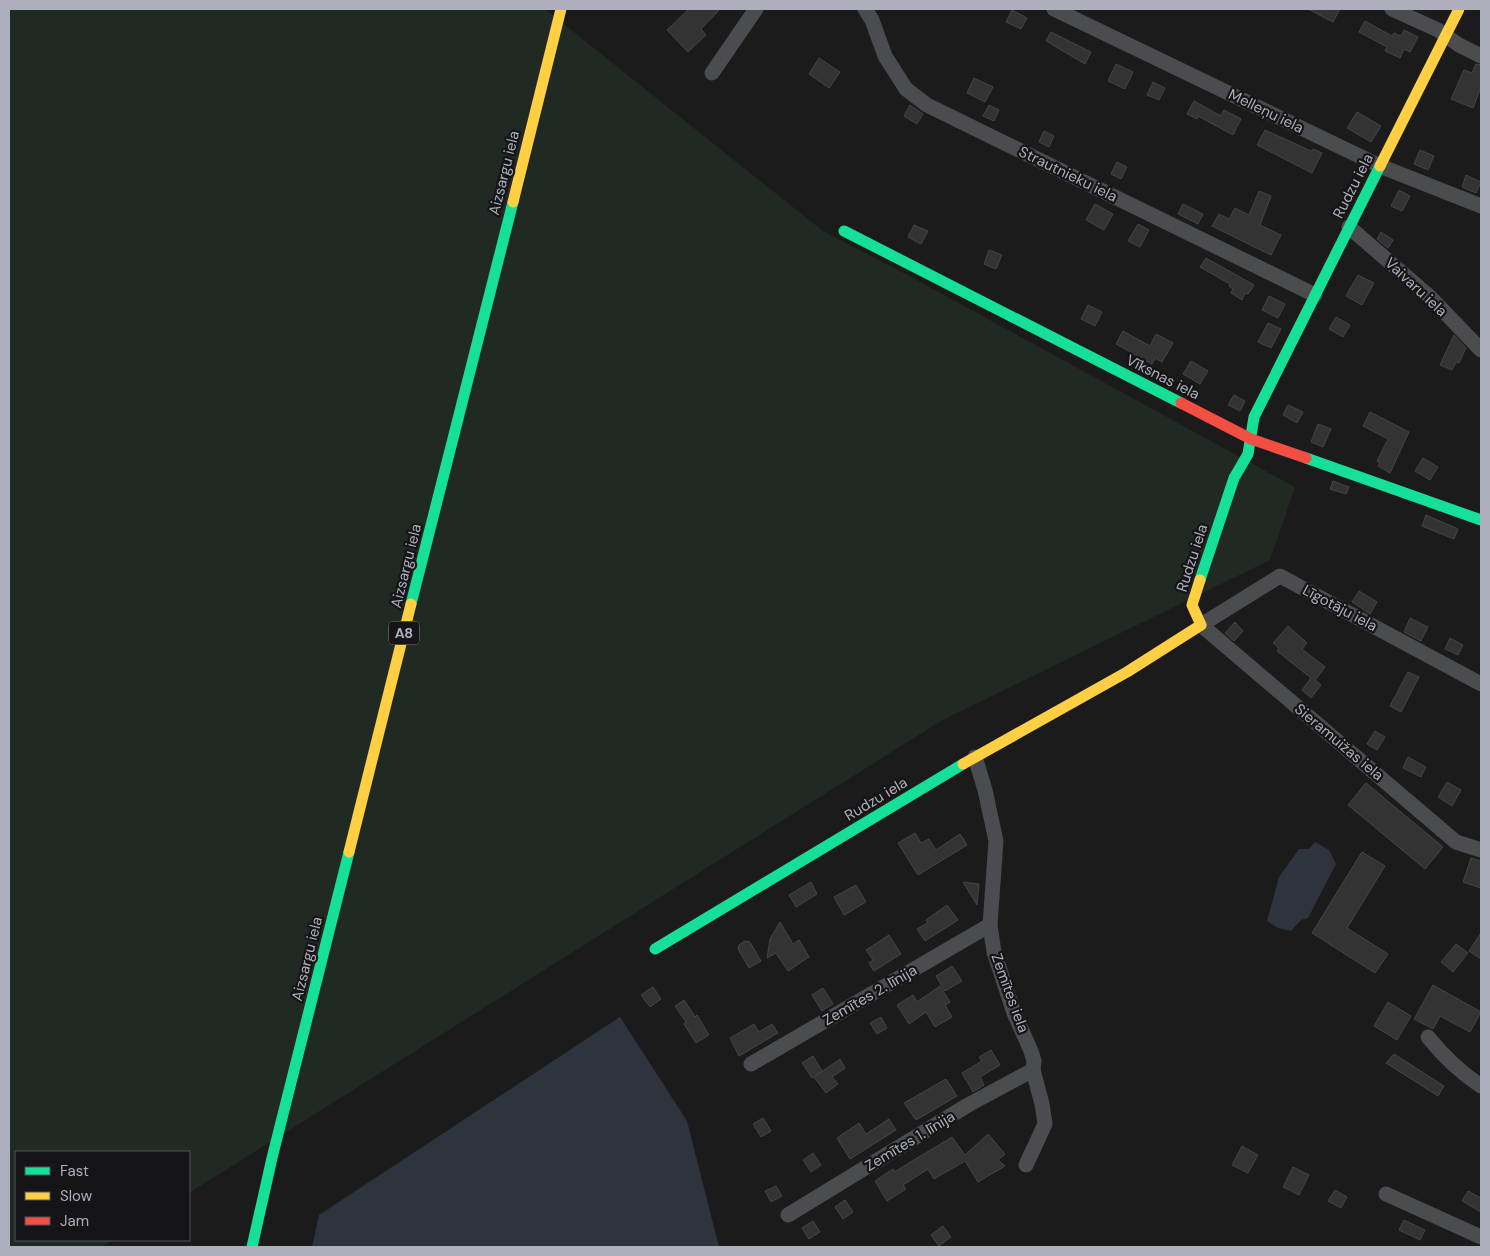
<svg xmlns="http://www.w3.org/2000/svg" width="1490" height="1256" font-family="'DM Sans',sans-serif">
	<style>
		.green { fill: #212923 }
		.water { fill: #2e343e }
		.building { fill: #333334; stroke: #444548 }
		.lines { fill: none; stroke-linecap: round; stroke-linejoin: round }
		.street { stroke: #4b4c4f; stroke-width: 15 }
		.fast { stroke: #16e098; stroke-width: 11 }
		.slow { stroke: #ffcf43; stroke-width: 11 }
		.jam { stroke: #f24e42; stroke-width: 11 }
		.labels { text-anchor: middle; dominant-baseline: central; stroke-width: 4.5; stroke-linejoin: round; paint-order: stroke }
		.shield { fill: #151518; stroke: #7f828b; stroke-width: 1 }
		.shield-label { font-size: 14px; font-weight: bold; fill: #adb0bc }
		.street-label { font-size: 15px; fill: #adb0bc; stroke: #151518 }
	</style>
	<rect width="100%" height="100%" fill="#1b1b1c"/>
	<path class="green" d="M 9,9 L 545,9 L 823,231 L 915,279 L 1295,487 L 1270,560 L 941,721 L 189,1193 L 189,1152 L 16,1152 L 16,1240 L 114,1240 L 102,1247 L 9,1247 Z"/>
	<g class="water">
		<path d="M 1315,842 L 1329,850 L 1336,864 L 1308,918 L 1301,920 L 1291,931 L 1278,928 L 1267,921 L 1279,877 L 1299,849 L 1309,849 Z"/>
		<path d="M 620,1017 L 687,1121 L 719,1247 L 312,1247 L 319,1215 Z"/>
	</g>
	<g class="building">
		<path d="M 689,9 L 720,9 L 701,29 L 706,35 L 688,52 L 667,30 Z"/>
		<path d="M 1308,9 L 1340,9 L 1333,22 Z"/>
		<path d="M 1012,10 L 1027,18 L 1021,29 L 1006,22 Z"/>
		<path d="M 1365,21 L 1392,36 L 1394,33 L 1401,36 L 1404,30 L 1418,37 L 1410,52 L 1404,49 L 1400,58 L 1385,51 L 1387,47 L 1359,32 Z"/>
		<path d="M 1051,32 L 1091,52 L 1085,64 L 1046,41 Z"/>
		<path d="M 819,58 L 840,72 L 829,88 L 809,74 Z"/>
		<path d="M 1116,64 L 1133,72 L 1125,89 L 1108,81 Z"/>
		<path d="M 1476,64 L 1481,65 L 1481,87 L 1473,108 L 1451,99 L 1464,70 L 1472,73 Z"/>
		<path d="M 974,78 L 993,87 L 985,102 L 967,93 Z"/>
		<path d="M 1153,82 L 1165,88 L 1159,100 L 1147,95 Z"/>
		<path d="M 1194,101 L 1221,116 L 1224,110 L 1241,119 L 1233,135 L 1198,116 L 1197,119 L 1187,114 Z"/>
		<path d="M 910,105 L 923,114 L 917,124 L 904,116 Z"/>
		<path d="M 989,105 L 999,110 L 994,121 L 983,116 Z"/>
		<path d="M 1357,112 L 1381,126 L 1371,142 L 1347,128 Z"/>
		<path d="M 1265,130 L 1311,151 L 1313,149 L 1322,153 L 1312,173 L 1257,145 Z"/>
		<path d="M 1044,131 L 1054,136 L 1049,147 L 1039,142 Z"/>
		<path d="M 1420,150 L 1434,156 L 1428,170 L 1414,164 Z"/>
		<path d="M 1117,162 L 1127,167 L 1121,179 L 1111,174 Z"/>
		<path d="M 1466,175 L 1481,182 L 1476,193 L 1462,187 Z"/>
		<path d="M 1399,190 L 1410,196 L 1402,211 L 1391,206 Z"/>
		<path d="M 1259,191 L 1271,196 L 1260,225 L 1281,235 L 1271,255 L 1212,226 L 1219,214 L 1229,219 L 1235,208 L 1249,215 Z"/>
		<path d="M 1095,204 L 1113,214 L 1104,230 L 1086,220 Z"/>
		<path d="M 1183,204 L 1203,214 L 1198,224 L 1178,214 Z"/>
		<path d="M 1138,224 L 1149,230 L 1140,247 L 1128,241 Z"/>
		<path d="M 914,225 L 928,231 L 921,244 L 908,237 Z"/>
		<path d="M 1381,232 L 1393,240 L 1388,248 L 1377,239 Z"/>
		<path d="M 989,250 L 1002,255 L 996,269 L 984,264 Z"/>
		<path d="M 1206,258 L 1254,285 L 1248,294 L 1245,293 L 1242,300 L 1231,293 L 1233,289 L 1229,286 L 1230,284 L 1200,267 Z"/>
		<path d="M 1358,275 L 1374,283 L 1362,305 L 1346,296 Z"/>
		<path d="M 1269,296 L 1285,304 L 1278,318 L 1262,310 Z"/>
		<path d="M 1088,305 L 1102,312 L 1095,326 L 1081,319 Z"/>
		<path d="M 1336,317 L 1350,325 L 1343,337 L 1329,329 Z"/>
		<path d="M 1268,323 L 1281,329 L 1271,348 L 1258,342 Z"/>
		<path d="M 1123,331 L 1150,346 L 1156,334 L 1173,343 L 1162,362 L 1155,358 L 1152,364 L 1116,344 Z"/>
		<path d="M 1454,335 L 1466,348 L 1459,363 L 1456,362 L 1452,370 L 1440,365 Z"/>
		<path d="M 1191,361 L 1208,371 L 1200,384 L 1183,374 Z"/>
		<path d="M 1234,395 L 1245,401 L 1240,411 L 1228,405 Z"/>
		<path d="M 1288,405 L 1303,412 L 1297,423 L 1283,415 Z"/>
		<path d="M 1370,412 L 1409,432 L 1390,473 L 1378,466 L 1380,462 L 1377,461 L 1388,439 L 1363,426 Z"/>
		<path d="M 1318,424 L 1331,429 L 1323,447 L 1311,442 Z"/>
		<path d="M 1423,458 L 1438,467 L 1430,480 L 1415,471 Z"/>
		<path d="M 1333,481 L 1349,487 L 1346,494 L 1330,489 Z"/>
		<path d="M 1426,515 L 1458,529 L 1454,539 L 1422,526 Z"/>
		<path d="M 1359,591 L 1377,602 L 1370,614 L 1352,602 Z"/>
		<path d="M 1410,618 L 1428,627 L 1421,641 L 1404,632 Z"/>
		<path d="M 1235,622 L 1243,631 L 1234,641 L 1225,633 Z"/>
		<path d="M 1288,626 L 1307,643 L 1302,649 L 1325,667 L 1315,680 L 1321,685 L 1311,698 L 1302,690 L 1311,678 L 1277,651 L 1279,648 L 1273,643 Z"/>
		<path d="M 1450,638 L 1463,645 L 1458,655 L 1445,649 Z"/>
		<path d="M 1408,672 L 1419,677 L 1401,712 L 1390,706 Z"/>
		<path d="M 1375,731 L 1385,737 L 1377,750 L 1367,744 Z"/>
		<path d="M 1408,757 L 1426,767 L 1421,777 L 1403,768 Z"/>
		<path d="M 1447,782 L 1461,790 L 1452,806 L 1438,797 Z"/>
		<path d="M 1366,783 L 1443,847 L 1425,869 L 1348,805 Z"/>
		<path d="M 915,833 L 921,843 L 929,839 L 936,850 L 960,834 L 967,845 L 918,875 L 898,843 Z"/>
		<path d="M 1362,852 L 1385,866 L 1347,928 L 1388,954 L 1375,973 L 1312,933 Z"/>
		<path d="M 1471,858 L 1481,861 L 1481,888 L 1463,882 Z"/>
		<path d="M 811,882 L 817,894 L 796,907 L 789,895 Z"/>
		<path d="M 963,882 L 979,884 L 977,905 Z"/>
		<path d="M 856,885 L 866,902 L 844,915 L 834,897 Z"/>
		<path d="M 947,905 L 958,920 L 925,941 L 917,929 L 928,923 L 926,920 Z"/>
		<path d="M 780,922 L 793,944 L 799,940 L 809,957 L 788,971 L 776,953 L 767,958 L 770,939 Z"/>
		<path d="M 1481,933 L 1481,959 L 1469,951 Z"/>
		<path d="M 889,935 L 901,954 L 874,971 L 869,963 L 873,960 L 866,950 Z"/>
		<path d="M 745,941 L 750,942 L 761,961 L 749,968 L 738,949 L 739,945 Z"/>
		<path d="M 1456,944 L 1468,953 L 1453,972 L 1441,962 Z"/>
		<path d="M 952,966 L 962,981 L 945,991 L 936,976 Z"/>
		<path d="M 1433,985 L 1481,1012 L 1470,1032 L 1440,1016 L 1433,1029 L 1414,1019 Z"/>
		<path d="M 940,986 L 950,1002 L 945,1005 L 952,1017 L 935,1027 L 926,1012 L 909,1024 L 897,1005 L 913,995 L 917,1002 Z"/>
		<path d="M 653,987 L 661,999 L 650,1007 L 641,995 Z"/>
		<path d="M 823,988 L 833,1004 L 822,1011 L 812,995 Z"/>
		<path d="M 684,1000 L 695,1017 L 697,1015 L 709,1035 L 696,1043 L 684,1024 L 686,1022 L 675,1006 Z"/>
		<path d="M 1388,1002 L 1411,1016 L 1397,1040 L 1374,1026 Z"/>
		<path d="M 881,1017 L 887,1028 L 877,1034 L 870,1023 Z"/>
		<path d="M 754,1024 L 759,1032 L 772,1024 L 778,1033 L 739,1056 L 730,1038 Z"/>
		<path d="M 991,1050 L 1000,1065 L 980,1077 L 984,1085 L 973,1092 L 962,1073 L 982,1061 L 979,1057 Z"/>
		<path d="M 1394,1054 L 1444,1086 L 1438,1096 L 1386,1063 Z"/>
		<path d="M 813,1056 L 822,1071 L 812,1078 L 802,1063 Z"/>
		<path d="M 840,1059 L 845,1068 L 832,1077 L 838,1084 L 826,1093 L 814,1077 Z"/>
		<path d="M 946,1079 L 957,1096 L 916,1120 L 904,1103 Z"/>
		<path d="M 763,1118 L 771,1131 L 761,1137 L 753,1124 Z"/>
		<path d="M 889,1119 L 896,1130 L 850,1159 L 837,1138 L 859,1123 L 866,1134 Z"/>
		<path d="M 988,1134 L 1005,1154 L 998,1160 L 1005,1166 L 978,1182 L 965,1161 L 934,1179 L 928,1169 L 903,1185 L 906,1189 L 887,1201 L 875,1181 L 893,1169 L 894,1172 L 952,1137 L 965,1155 Z"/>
		<path d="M 1242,1146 L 1258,1155 L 1248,1173 L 1232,1165 Z"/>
		<path d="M 813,1153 L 821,1165 L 811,1172 L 803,1160 Z"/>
		<path d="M 1293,1167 L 1309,1175 L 1299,1195 L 1283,1187 Z"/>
		<path d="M 776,1186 L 782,1196 L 771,1202 L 765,1191 Z"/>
		<path d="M 1335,1190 L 1347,1197 L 1341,1208 L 1328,1201 Z"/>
		<path d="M 1468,1191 L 1481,1198 L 1481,1212 L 1462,1201 Z"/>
		<path d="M 845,1200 L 853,1212 L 843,1219 L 835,1207 Z"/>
		<path d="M 1404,1220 L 1425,1230 L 1420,1240 L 1399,1230 Z"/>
		<path d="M 813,1221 L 820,1232 L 809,1239 L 802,1228 Z"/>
		<path d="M 943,1226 L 951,1237 L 939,1246 L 931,1235 Z"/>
	</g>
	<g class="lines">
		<g class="street">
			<path d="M 865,9 L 872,20 L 885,56 L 906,89 L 927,105 L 1315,295"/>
			<path d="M 1054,9 L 1380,166 L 1481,206"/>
			<path d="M 1392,9 L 1438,30 L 1459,45 L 1481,56"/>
			<path d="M 712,73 L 756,9"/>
			<path d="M 1349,227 L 1430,297 L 1481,350"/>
			<path d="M 1481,684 L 1280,576 L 1201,625 L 1456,842 L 1481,850"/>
			<path d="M 975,757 L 985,790 L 996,841 L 990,925 L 994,952 L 1014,1013 L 1031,1051 L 1034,1061 L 1033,1070 L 1042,1104 L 1045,1124 L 1026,1165"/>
			<path d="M 1428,1037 C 1444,1057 1460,1072 1481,1086"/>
			<path d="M 751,1064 L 990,925"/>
			<path d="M 1386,1194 L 1481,1237"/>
			<path d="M 788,1215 L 968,1105 L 1033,1070"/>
		</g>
		<g class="fast">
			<path d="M 844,231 L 1181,403"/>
			<path d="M 1306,458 L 1481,520"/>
			<path d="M 1200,580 L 1234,478 L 1248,454 L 1254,417 L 1380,166"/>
			<path d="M 411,604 L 513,202"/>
			<path d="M 655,949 L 963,764"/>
			<path d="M 252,1247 L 272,1158 L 349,852"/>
		</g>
		<g class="slow">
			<path d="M 1380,166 L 1459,9"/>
			<path d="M 513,202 L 561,9"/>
			<path d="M 963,764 L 1127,672 L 1201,625 L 1192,605 L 1200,580"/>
			<path d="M 349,852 L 411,604"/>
		</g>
		<path class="jam" d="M 1181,403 L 1251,439 L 1306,458"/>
	</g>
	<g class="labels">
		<rect class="shield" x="389" y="621.5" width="30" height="23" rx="4"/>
		<g class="shield-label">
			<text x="404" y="633">A8</text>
		</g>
		<g class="street-label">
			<text transform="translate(1266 111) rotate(26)">Melleņu iela</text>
			<text transform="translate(504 173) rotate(-76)">Aizsargu iela</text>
			<text transform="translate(1068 174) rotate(26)">Strautnieku iela</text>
			<text transform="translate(1353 186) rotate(-63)">Rudzu iela</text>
			<text transform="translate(1416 287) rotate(43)">Vaivaru iela</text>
			<text transform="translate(1163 377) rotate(27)">Vīksnas iela</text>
			<text transform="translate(1192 558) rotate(-72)">Rudzu iela</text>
			<text transform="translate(406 566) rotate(-76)">Aizsargu iela</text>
			<text transform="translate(1340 608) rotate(28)">Līgotāju iela</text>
			<text transform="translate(1339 742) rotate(40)">Sieramuižas iela</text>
			<text transform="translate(876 799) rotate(-31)">Rudzu iela</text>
			<text transform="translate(307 959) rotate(-76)">Aizsargu iela</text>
			<text transform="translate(1010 993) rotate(70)">Zemītes iela</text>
			<text transform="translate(870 995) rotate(-30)">Zemītes 2. līnija</text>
			<text transform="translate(910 1141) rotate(-31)">Zemītes 1. līnija</text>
		</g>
	</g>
	<rect width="1490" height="1256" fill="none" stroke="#adb0bc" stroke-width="20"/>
	<rect x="15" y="1151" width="175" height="90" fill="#151518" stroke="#52535a"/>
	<rect x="25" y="1167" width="25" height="8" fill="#16e098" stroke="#52535a"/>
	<text x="60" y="1176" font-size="15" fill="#adb0bc">Fast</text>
	<rect x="25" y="1192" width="25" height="8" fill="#ffcf43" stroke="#52535a"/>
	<text x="60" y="1201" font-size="15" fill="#adb0bc">Slow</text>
	<rect x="25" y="1217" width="25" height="8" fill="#f24e42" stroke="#52535a"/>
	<text x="60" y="1226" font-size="15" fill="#adb0bc">Jam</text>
</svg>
